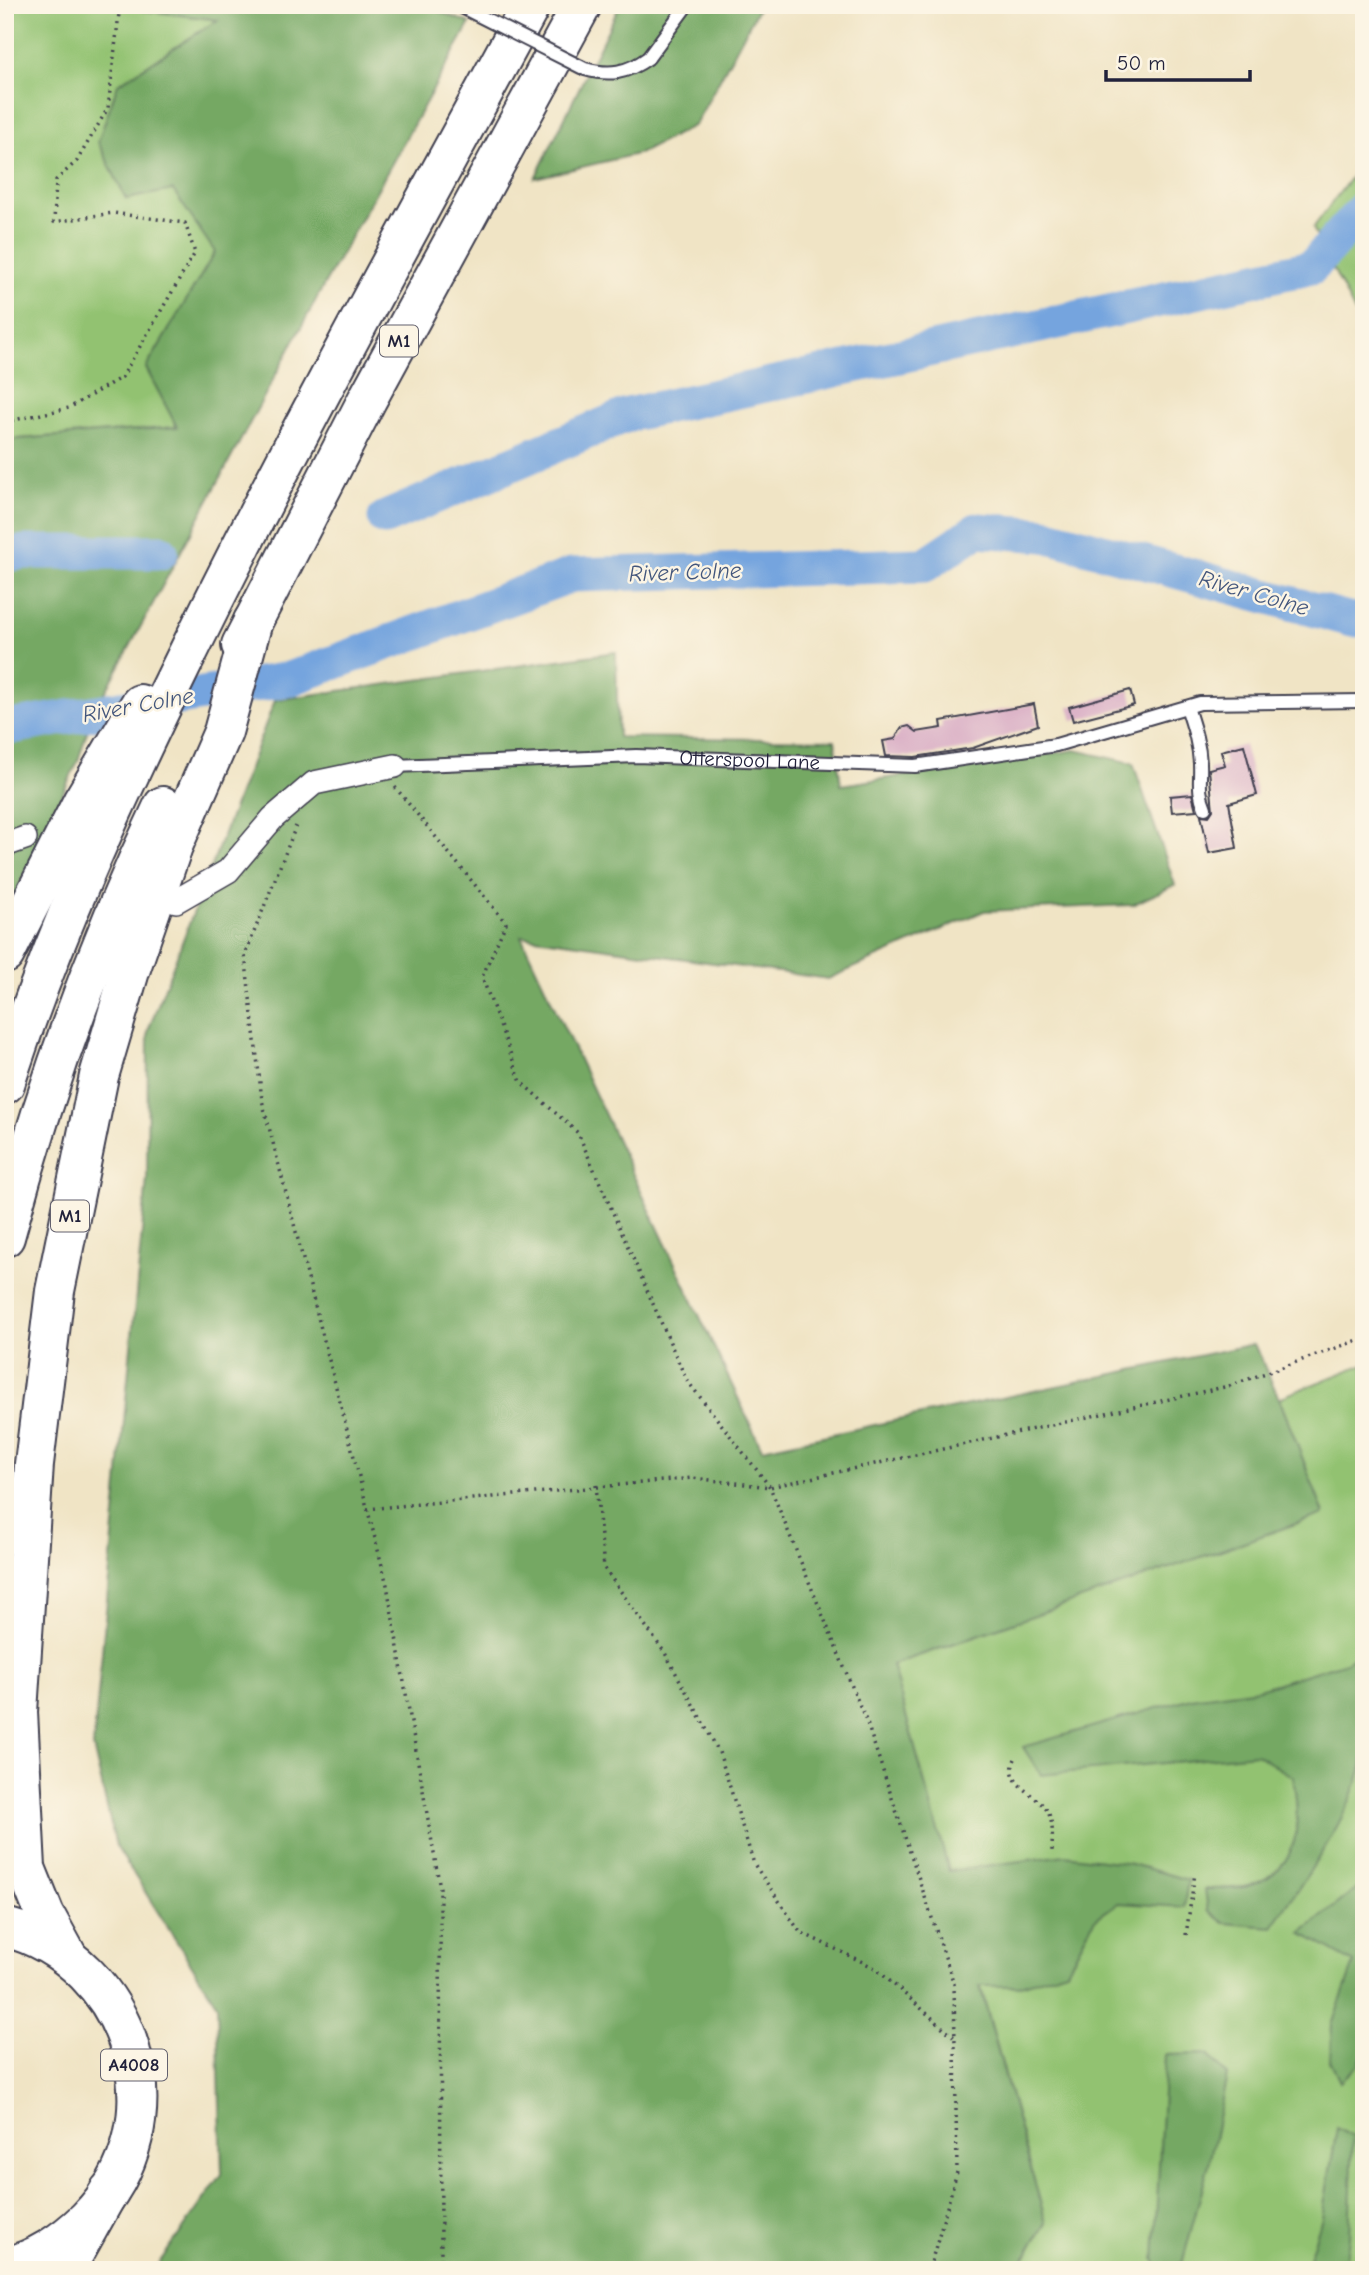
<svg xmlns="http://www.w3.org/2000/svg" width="1369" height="2275" font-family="'Comic Neue',sans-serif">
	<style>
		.green { fill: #92c271; stroke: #5a7256; stroke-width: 2 }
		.forest { fill: #75a863; stroke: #4c654f; stroke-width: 2 }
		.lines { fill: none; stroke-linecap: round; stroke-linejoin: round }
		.river { stroke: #74a4de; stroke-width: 35 }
		.building { fill: #d7a9c3 }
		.service-casing { stroke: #413f50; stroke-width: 16 }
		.minor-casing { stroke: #413f50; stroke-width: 26 }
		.trunk-casing { stroke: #413f50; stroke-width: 42 }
		.motorway-casing { stroke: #413f50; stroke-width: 42 }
		.path { stroke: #413f50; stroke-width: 3.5; stroke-dasharray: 2 5; stroke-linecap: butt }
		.service { stroke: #fff; stroke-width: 12 }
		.minor { stroke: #fff; stroke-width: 23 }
		.trunk { stroke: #fff; stroke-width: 38 }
		.motorway { stroke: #fff; stroke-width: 38 }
		.service-bridge-casing { stroke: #413f50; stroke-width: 16; stroke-linecap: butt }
		.service-bridge { stroke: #fff; stroke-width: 12 }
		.labels { text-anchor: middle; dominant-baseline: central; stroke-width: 5; stroke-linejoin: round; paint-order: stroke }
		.shield { fill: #fcf5e5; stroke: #63616e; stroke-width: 2 }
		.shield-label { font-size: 19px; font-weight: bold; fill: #22223b }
		.street-label { font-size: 21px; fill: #22223b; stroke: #fcf5e5 }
		.water-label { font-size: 23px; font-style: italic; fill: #43567c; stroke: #fcf5e5 }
	</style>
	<rect width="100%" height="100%" fill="#fcf5e5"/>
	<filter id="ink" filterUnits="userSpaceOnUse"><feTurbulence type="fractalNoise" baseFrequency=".0143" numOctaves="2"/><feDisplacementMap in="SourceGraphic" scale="14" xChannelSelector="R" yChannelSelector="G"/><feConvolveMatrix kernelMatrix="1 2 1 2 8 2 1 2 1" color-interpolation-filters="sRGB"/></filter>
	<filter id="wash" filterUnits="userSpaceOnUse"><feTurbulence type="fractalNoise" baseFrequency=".00686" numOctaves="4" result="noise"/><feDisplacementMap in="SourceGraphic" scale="28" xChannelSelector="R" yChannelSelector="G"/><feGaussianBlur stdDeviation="1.57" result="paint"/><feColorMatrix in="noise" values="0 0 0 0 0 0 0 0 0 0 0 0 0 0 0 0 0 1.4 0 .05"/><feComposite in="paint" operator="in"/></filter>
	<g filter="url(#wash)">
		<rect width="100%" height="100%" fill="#f0e4c5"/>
		<g class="green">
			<path d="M 5,5 L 138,5 L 141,10 L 219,19 L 118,84 L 173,190 L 216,252 L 146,368 L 178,427 L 5,440 Z"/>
			<path d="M 1364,160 L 1364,331 L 1313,228 Z"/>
			<path d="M 1364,1364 L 1364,2270 L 1017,2270 L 1046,2223 L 892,1665 L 1324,1514 L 1279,1398 Z"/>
		</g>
		<g class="forest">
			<path d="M 138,5 L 422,5 L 470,23 L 318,296 L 91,719 L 78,761 L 5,916 L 5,440 L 177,427 L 146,368 L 215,252 L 173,190 L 126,199 L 98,142 L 118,84 L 218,20 L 141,10 Z"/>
			<path d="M 620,5 L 760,5 L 695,125 L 641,153 L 535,178 Z"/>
			<path d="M 616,652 L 618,737 L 835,740 L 841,785 L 1075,750 L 1133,763 L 1175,885 L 1132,905 L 984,911 L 828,979 L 521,936 L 762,1449 L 1254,1344 L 1279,1398 L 1324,1514 L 892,1665 L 949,1871 L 1065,1855 L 1132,1864 L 1188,1880 L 1184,1907 L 1118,1903 L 1094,1920 L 1067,1971 L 1017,1986 L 980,1986 L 1046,2223 L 1017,2270 L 154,2270 L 222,2174 L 217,2005 L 116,1846 L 93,1747 L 147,1178 L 148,1031 L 275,700 Z"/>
			<path d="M 1364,1651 C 1364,1684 1369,1727 1364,1758 C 1354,1812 1303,1882 1272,1927 L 1224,1923 L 1208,1911 L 1205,1889 C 1220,1888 1241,1890 1254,1884 C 1303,1865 1300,1820 1293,1777 L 1256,1754 L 1041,1775 L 1023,1747 L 1191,1698 L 1259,1689 L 1346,1662 Z"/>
			<path d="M 1364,1883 L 1364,2050 L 1359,2064 L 1340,2082 L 1330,2061 L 1332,2025 L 1354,1963 L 1301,1933 Z"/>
			<path d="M 1208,2054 L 1227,2075 L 1209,2164 L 1183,2260 L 1176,2270 L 1161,2270 L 1154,2259 L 1165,2055 Z"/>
			<path d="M 1337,2128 L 1353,2137 L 1349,2239 L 1344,2270 L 1305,2270 L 1322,2218 Z"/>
		</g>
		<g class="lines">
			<g class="river">
				<path d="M 385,518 L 627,415 L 1312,267 L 1364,208"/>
				<path d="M 5,555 L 25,552 L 161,552"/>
				<path d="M 5,728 L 289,679 L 572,575 L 925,565 L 977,530 L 1045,535 L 1352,620 L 1364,619"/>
			</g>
		</g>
		<g id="blocks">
			<g class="building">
				<path d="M 1130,690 L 1134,705 L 1073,721 L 1069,707 Z"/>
				<path d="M 1034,704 L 1038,725 L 973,748 L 915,757 L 886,756 L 883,741 L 895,739 L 901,728 L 909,726 L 917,732 L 942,728 L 941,721 Z"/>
				<path d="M 1244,745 L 1257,795 L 1229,803 L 1237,848 L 1209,853 L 1201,815 L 1209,816 L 1213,810 L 1209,769 L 1225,765 L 1221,751 Z"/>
				<path d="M 1192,794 L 1196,810 L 1172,812 L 1170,796 Z"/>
			</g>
		</g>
	</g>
	<g filter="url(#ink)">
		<use href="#blocks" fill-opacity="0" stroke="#413f50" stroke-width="2"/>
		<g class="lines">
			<defs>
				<g id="service">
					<path d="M 648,58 L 687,5"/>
					<path d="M 1187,707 C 1193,726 1199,743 1200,763 C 1201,782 1197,789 1205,808"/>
					<path id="s1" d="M 395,766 L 636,756 L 915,766 L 1056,745 L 1200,703 L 1364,701"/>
				</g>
				<g id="minor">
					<path d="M 5,845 L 25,838"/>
					<path d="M 176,901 L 228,871 L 273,818 L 314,783 L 395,766"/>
				</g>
				<path id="trunk" d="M 5,1927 C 134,1961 183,2123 87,2219 C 63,2242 38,2259 5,2267"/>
				<g id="motorway">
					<path d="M 241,645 L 367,400 L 582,5"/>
					<path d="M 5,954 L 82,802 L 140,704"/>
					<path d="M 5,1084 C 51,940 115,802 181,667 C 290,443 412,225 531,5"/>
					<path d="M 5,1237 C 44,1090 97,943 163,806"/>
					<path d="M 67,1955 L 45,1915 L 26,1868 L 18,1712 L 34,1464 L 55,1291 L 99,1076 L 130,971 L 173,846 L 223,732 L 253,621"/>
					<path d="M 65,2270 L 109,2191"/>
				</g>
			</defs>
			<use href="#service" class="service-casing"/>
			<use href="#minor" class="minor-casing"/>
			<use href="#trunk" class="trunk-casing"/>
			<use href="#motorway" class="motorway-casing"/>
			<g class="path">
				<path d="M 5,422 L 69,408 L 122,377 L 195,253 L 185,223 L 113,213 L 54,222 L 56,180 L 77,161 L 108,108 L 120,5"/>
				<path d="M 395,787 L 506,923 L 482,977 L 521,1082 L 578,1133 L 686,1379 L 770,1487 L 867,1723 L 954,1984 L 957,2172 L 929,2270"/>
				<path d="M 296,826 L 245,955 L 262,1100 L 387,1585 L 440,1888 L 441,2270"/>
				<path d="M 596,1485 L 604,1568 L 665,1653 L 719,1752 L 754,1864 L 800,1932 L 875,1968 L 955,2038"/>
				<path d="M 367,1509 L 693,1478 L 770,1487 L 1229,1386 L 1364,1338"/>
				<path d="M 1015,1759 C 1003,1786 1038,1793 1048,1812 C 1054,1824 1052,1839 1052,1852"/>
				<path d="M 1186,1935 L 1195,1873"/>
			</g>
			<use href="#service" class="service"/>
			<use href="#minor" class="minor"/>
			<use href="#trunk" class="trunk"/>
			<use href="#motorway" class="motorway"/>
			<defs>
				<path id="service-bridge" d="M 458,5 L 585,69 C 610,76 627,73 648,58"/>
			</defs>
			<use href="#service-bridge" class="service-bridge-casing"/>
			<use href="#service-bridge" class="service-bridge"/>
		</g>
	</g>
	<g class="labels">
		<g class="shield">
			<rect x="380" y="325.5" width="38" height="31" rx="5"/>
			<rect x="51" y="1200.5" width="38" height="31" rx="5"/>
			<rect x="101" y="2049.5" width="66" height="31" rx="5"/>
		</g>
		<g class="shield-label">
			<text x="399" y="341">M1</text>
			<text x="70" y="1216">M1</text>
			<text x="134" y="2065">A4008</text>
		</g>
		<g class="street-label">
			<text stroke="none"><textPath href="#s1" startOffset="355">Otterspool Lane</textPath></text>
		</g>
		<g class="water-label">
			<text transform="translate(685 572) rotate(-2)">River Colne</text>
			<text transform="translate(1254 593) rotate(16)">River Colne</text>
			<text transform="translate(138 705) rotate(-10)">River Colne</text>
		</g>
	</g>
	<rect width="1369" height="2275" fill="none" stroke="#fcf5e5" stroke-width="28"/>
	<path d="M1106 70v10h144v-10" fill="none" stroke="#22223b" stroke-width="3.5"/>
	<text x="1117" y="70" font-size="21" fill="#22223b" stroke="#fcf5e5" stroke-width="5" paint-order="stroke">50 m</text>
</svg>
